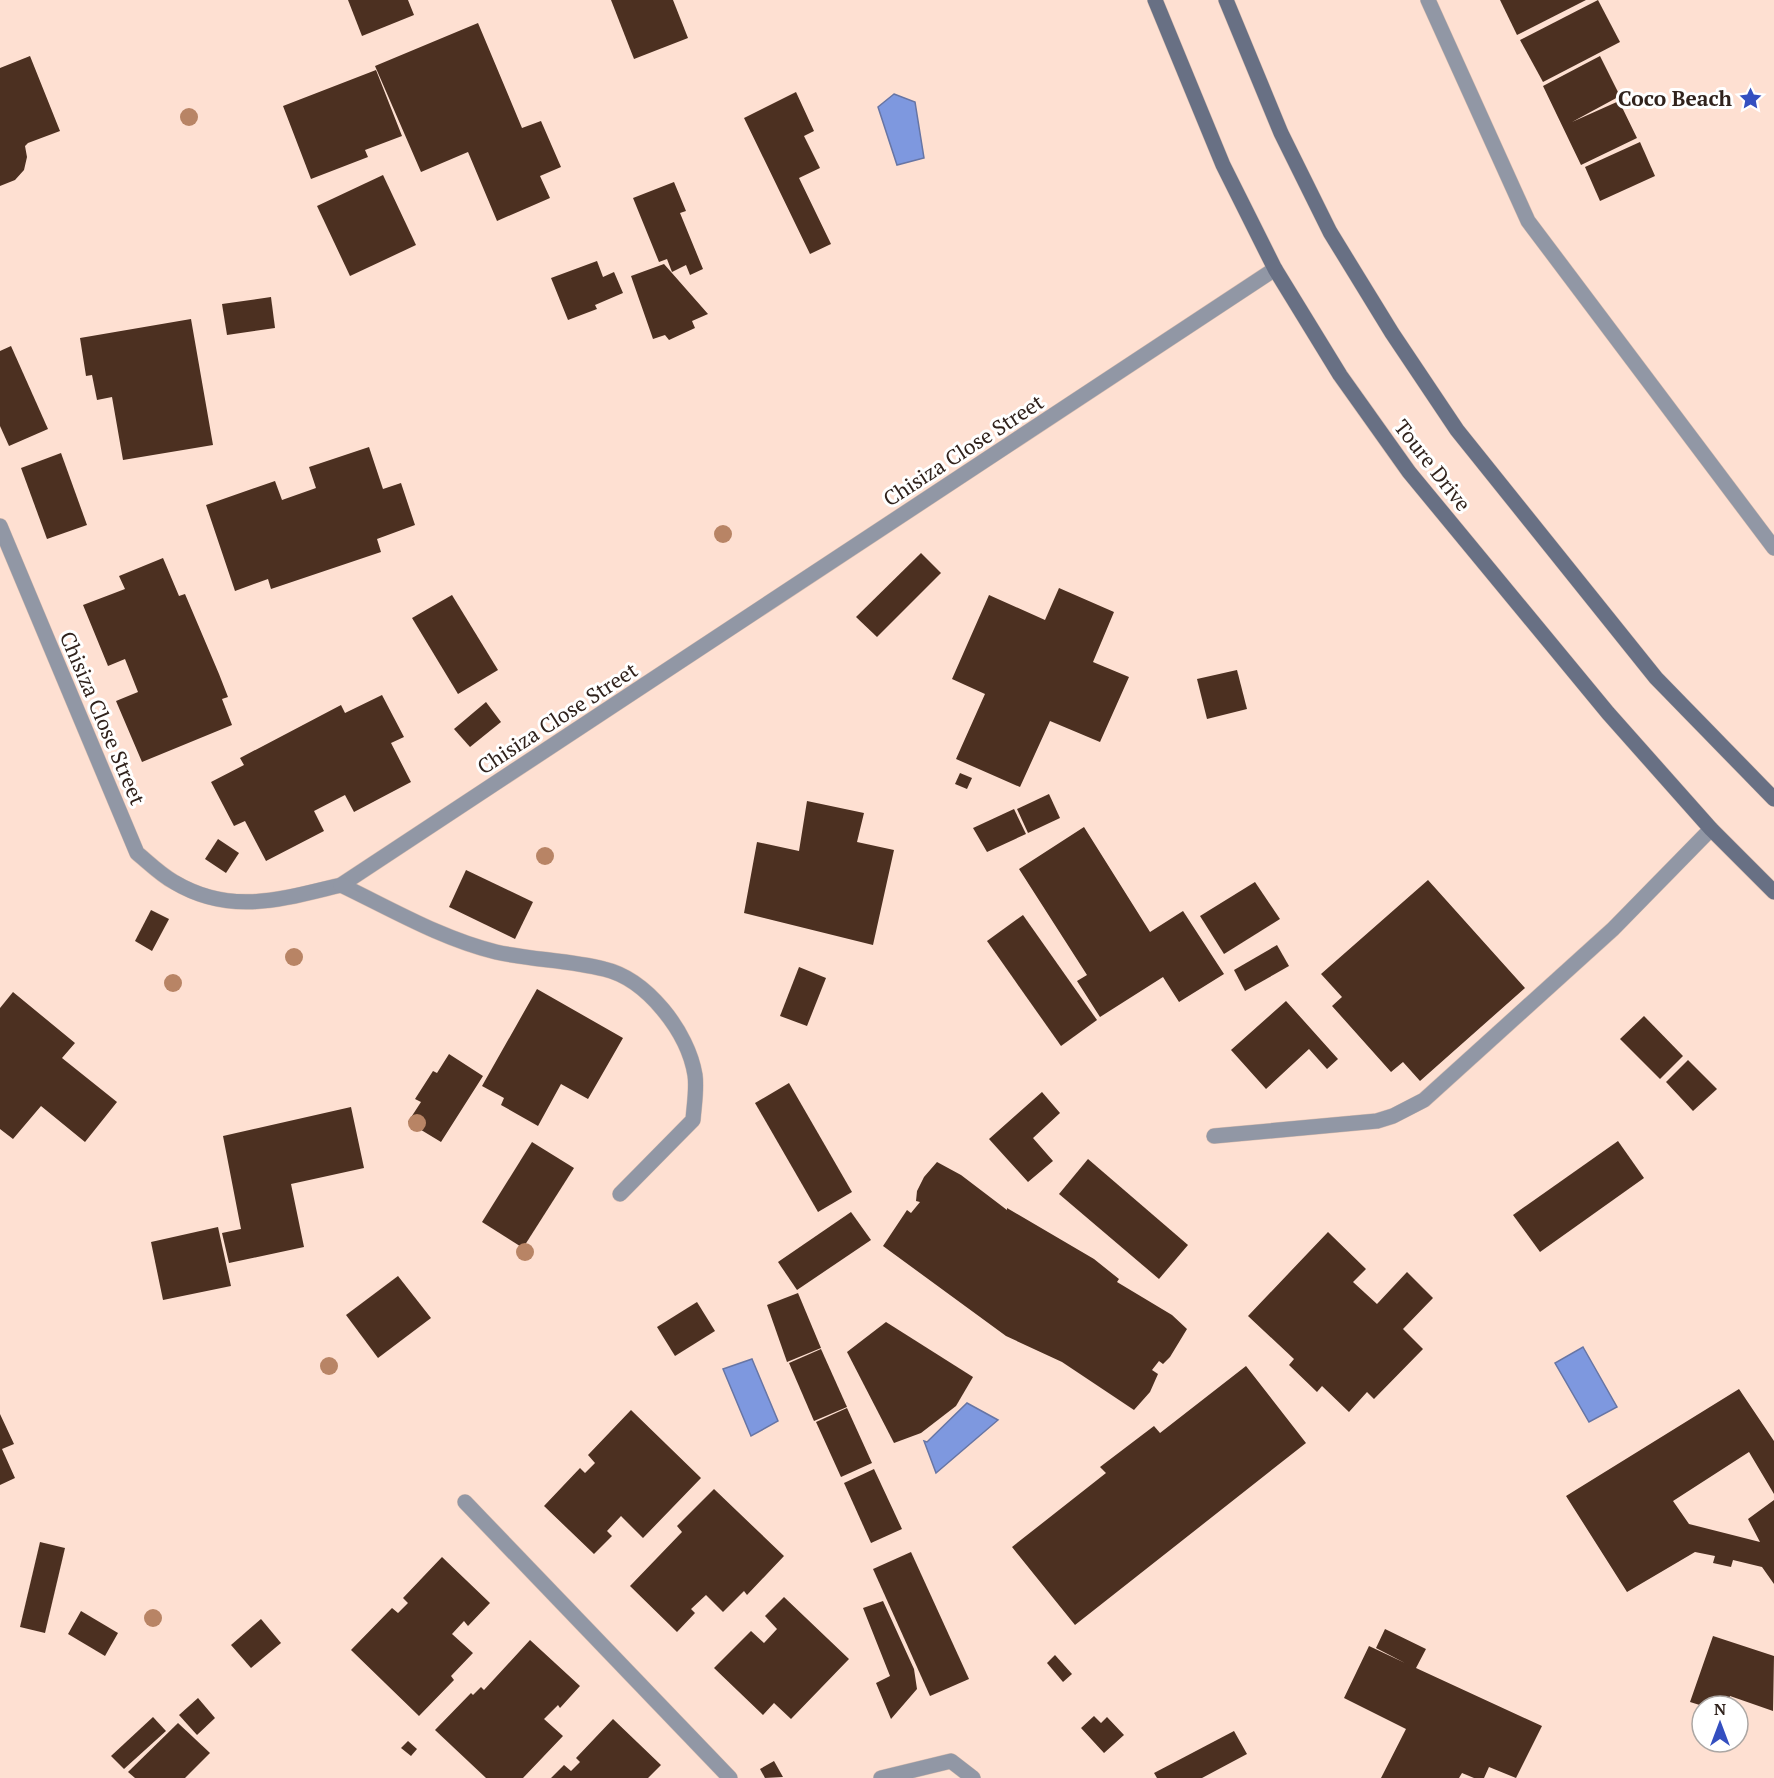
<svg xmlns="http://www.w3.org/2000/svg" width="1774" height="1778" font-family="'PT Serif',serif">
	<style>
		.water { fill: #7e98df; stroke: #6775a4; stroke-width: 1.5 }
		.building { fill: #4c3021 }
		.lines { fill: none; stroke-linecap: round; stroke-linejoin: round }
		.service-casing { stroke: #d9beb1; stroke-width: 16 }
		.minor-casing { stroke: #d9beb1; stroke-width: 16 }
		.secondary-casing { stroke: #d9beb1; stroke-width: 16 }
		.service { stroke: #9197a5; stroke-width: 15 }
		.minor { stroke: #9197a5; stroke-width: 15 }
		.secondary { stroke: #687084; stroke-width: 15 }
		.tree { fill: #b88465 }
		.labels { text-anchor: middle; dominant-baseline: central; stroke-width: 6; stroke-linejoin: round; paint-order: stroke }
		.poi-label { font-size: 21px; font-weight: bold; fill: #30221c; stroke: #fff; text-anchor: end }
		.street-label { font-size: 21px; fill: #30221c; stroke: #fff }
	</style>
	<rect width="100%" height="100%" fill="#fee0d2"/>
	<g class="water">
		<path d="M 894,94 L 915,102 L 924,158 L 897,165 L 878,107 Z"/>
		<path d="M 1583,1347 L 1617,1407 L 1589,1422 L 1555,1363 Z"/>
		<path d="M 752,1359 L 778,1421 L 751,1436 L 723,1369 Z"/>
		<path d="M 967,1403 L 998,1420 L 936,1473 L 924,1441 L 927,1442 Z"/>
	</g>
	<g class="building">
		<path d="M 348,0 L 408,0 L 414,15 L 362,36 Z"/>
		<path d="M 611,0 L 673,0 L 688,38 L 634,59 Z"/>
		<path d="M 1500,0 L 1586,0 L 1517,35 Z"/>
		<path d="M 1598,0 L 1620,42 L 1543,82 L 1520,40 Z"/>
		<path d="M 478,23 L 522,128 L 541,121 L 561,167 L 540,176 L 550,198 L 497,221 L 468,152 L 421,172 L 375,66 Z"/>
		<path d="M 30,56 L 60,131 L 28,143 L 25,146 L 27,157 L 24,170 L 15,180 L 0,186 L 0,68 Z"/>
		<path d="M 1600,56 L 1620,96 L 1572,122 L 1619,101 L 1637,138 L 1581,165 L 1543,86 Z"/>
		<path d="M 376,70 L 402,136 L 365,150 L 368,157 L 311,179 L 283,106 Z"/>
		<path d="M 796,92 L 814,131 L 804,136 L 820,168 L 799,178 L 831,244 L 810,254 L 744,118 Z"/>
		<path d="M 1640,142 L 1655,176 L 1600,201 L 1585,167 Z"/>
		<path d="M 383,175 L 416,245 L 350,276 L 317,206 Z"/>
		<path d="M 674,182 L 686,211 L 680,213 L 703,269 L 690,275 L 686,265 L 672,272 L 667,259 L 659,262 L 633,198 Z"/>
		<path d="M 597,261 L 603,277 L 614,272 L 623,293 L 595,305 L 597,309 L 568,320 L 551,278 Z"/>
		<path d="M 664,264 L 708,314 L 692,321 L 695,328 L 669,340 L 665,335 L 653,339 L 631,276 Z"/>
		<path d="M 271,297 L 275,328 L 227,335 L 222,304 Z"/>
		<path d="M 191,319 L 213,445 L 123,460 L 112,397 L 97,400 L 92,375 L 86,376 L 80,338 Z"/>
		<path d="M 11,346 L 48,429 L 9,446 L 0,426 L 0,351 Z"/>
		<path d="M 369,447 L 383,489 L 401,483 L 415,525 L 377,539 L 381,552 L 271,589 L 268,579 L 235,591 L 206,505 L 275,481 L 282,500 L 316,488 L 309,467 Z"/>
		<path d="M 61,453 L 87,525 L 47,539 L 21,468 Z"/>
		<path d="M 921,553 L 941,573 L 877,637 L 856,617 Z"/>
		<path d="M 163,558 L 179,596 L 185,594 L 219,674 L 228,697 L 222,699 L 232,725 L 142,762 L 116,701 L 138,692 L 125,659 L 108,666 L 83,605 L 125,589 L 119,576 Z"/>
		<path d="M 1059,588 L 1114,612 L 1093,662 L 1129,677 L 1100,742 L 1050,721 L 1020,787 L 956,759 L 985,694 L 952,679 L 989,595 L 1045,620 Z"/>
		<path d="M 452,595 L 498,670 L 458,694 L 412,618 Z"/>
		<path d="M 1237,670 L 1247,709 L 1207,719 L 1197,679 Z"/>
		<path d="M 382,695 L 404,737 L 391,743 L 411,782 L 354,812 L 345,795 L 314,811 L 324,831 L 266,861 L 245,821 L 234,826 L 211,782 L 244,765 L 240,758 L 341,705 L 345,713 Z"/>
		<path d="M 486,702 L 501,722 L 470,747 L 454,729 Z"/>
		<path d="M 960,773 L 972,778 L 967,789 L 955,784 Z"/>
		<path d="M 1049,794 L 1060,818 L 1028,833 L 1017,809 Z"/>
		<path d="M 807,801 L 864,813 L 857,842 L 894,850 L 873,945 L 744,913 L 757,842 L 799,851 Z"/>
		<path d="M 1014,809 L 1026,834 L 987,852 L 973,828 Z"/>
		<path d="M 1084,827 L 1150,932 L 1183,911 L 1224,974 L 1179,1002 L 1163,977 L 1100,1017 L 1077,981 L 1087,975 L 1019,869 Z"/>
		<path d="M 218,839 L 239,853 L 226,873 L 205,859 Z"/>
		<path d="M 466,870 L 533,902 L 515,939 L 449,907 Z"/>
		<path d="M 1428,880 L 1525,988 L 1420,1081 L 1403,1062 L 1391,1072 L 1332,1006 L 1342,997 L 1321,974 Z"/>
		<path d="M 1255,882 L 1280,919 L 1224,954 L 1200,916 Z"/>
		<path d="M 151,910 L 169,919 L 152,951 L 135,941 Z"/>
		<path d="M 1023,915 L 1097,1020 L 1061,1046 L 987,941 Z"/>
		<path d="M 1277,945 L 1289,966 L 1245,991 L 1234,970 Z"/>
		<path d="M 799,967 L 826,978 L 807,1026 L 780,1016 Z"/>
		<path d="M 537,989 L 623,1038 L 588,1099 L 561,1084 L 538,1126 L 501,1105 L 504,1098 L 482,1086 Z"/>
		<path d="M 13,992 L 75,1043 L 62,1058 L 117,1102 L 85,1142 L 41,1106 L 13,1139 L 0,1129 L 0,1008 Z"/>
		<path d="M 1286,1001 L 1338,1059 L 1327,1069 L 1309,1049 L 1266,1089 L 1231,1050 Z"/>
		<path d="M 1644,1016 L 1683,1056 L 1660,1079 L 1620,1039 Z"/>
		<path d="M 449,1054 L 483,1076 L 441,1142 L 408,1122 L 421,1102 L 415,1099 L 433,1071 L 437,1073 Z"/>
		<path d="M 1688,1060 L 1717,1089 L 1693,1111 L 1666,1082 Z"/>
		<path d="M 789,1083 L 852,1192 L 818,1212 L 755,1103 Z"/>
		<path d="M 1042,1092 L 1060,1113 L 1033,1138 L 1053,1161 L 1028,1182 L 989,1139 Z"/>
		<path d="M 351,1107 L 364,1168 L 291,1184 L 304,1247 L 229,1263 L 222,1233 L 241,1229 L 223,1136 Z"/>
		<path d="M 1618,1141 L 1644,1178 L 1540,1252 L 1513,1215 Z"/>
		<path d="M 532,1142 L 574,1168 L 523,1248 L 482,1222 Z"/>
		<path d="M 1088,1159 L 1188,1245 L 1159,1279 L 1059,1194 Z"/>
		<path d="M 937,1162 L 961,1175 L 1007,1210 L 1007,1208 L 1094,1259 L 1119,1279 L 1117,1282 L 1172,1315 L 1187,1329 L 1170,1357 L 1163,1364 L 1159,1361 L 1152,1370 L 1158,1374 L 1150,1392 L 1134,1410 L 1062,1362 L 1006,1336 L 883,1246 L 907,1210 L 911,1213 L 920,1202 L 916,1201 L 917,1191 L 924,1177 Z"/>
		<path d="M 851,1212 L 871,1240 L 797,1290 L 778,1262 Z"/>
		<path d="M 218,1227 L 231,1286 L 163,1300 L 151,1242 Z"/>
		<path d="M 1328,1232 L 1366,1269 L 1353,1282 L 1377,1304 L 1407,1272 L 1433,1298 L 1403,1329 L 1423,1349 L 1374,1399 L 1367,1392 L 1349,1412 L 1322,1386 L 1317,1392 L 1289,1365 L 1294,1359 L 1248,1316 Z"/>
		<path d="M 398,1276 L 431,1318 L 378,1358 L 346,1315 Z"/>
		<path d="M 798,1293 L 821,1348 L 787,1362 L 767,1305 Z"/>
		<path d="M 697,1302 L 715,1331 L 675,1356 L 657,1327 Z"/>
		<path d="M 886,1322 L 973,1377 L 956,1406 L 921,1433 L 894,1443 L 847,1352 Z"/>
		<path d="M 821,1349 L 847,1407 L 814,1421 L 789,1363 Z"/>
		<path d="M 1246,1366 L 1306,1443 L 1075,1625 L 1012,1547 L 1106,1473 L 1100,1467 L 1154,1426 L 1160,1433 Z"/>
		<path d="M 1739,1389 L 1774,1441 L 1774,1494 L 1749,1452 L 1673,1501 L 1689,1524 L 1760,1542 L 1748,1519 L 1774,1500 L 1774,1584 L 1762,1567 L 1733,1560 L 1731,1567 L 1713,1563 L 1715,1556 L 1695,1552 L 1627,1592 L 1566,1496 Z"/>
		<path d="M 847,1408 L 872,1463 L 841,1477 L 816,1422 Z"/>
		<path d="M 631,1410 L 701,1478 L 643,1538 L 621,1516 L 607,1531 L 612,1536 L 594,1554 L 544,1506 L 580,1468 L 585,1473 L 595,1463 L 588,1455 Z"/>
		<path d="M 0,1414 L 14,1444 L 2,1449 L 15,1478 L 0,1485 Z"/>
		<path d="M 874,1469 L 902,1529 L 871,1543 L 844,1483 Z"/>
		<path d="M 714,1489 L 784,1556 L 747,1595 L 744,1591 L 723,1612 L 706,1595 L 691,1609 L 695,1613 L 677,1632 L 630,1586 L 682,1532 L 677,1526 Z"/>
		<path d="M 40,1542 L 65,1548 L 45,1633 L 20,1627 Z"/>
		<path d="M 911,1552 L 969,1679 L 930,1696 L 873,1569 Z"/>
		<path d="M 442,1557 L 490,1603 L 468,1626 L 464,1621 L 452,1634 L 473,1653 L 451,1676 L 454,1680 L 419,1716 L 351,1650 L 392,1608 L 398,1613 L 408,1603 L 403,1598 Z"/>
		<path d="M 784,1597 L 849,1659 L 791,1719 L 774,1703 L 763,1715 L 714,1668 L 751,1631 L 764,1643 L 777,1629 L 765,1616 Z"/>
		<path d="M 883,1601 L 914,1669 L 917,1689 L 891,1719 L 876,1683 L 890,1676 L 863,1608 Z"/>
		<path d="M 81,1611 L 118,1633 L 105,1656 L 68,1634 Z"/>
		<path d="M 261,1619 L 281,1643 L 251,1668 L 231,1645 Z"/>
		<path d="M 1385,1629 L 1426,1649 L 1416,1668 L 1542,1726 L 1516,1778 L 1489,1767 L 1484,1778 L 1474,1778 L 1462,1773 L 1459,1778 L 1381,1778 L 1406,1729 L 1344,1698 L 1369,1646 L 1405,1663 L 1376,1648 Z"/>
		<path d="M 1713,1636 L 1774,1656 L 1773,1711 L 1730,1696 L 1727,1706 L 1703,1706 L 1690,1702 Z"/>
		<path d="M 530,1640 L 580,1686 L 560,1708 L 558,1705 L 544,1719 L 563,1736 L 523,1778 L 486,1778 L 435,1730 L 471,1693 L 473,1695 L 481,1687 L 484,1690 Z"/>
		<path d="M 1055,1655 L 1072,1674 L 1063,1682 L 1047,1663 Z"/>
		<path d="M 198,1698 L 215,1718 L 197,1735 L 179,1715 Z"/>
		<path d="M 1094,1716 L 1101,1723 L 1107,1717 L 1124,1735 L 1104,1753 L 1081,1728 Z"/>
		<path d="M 153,1717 L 166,1731 L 124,1769 L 111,1756 Z"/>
		<path d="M 613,1719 L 661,1765 L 648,1778 L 551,1778 L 564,1765 L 571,1771 L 580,1762 L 576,1758 Z"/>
		<path d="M 178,1723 L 210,1753 L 185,1778 L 135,1778 L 128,1772 Z"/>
		<path d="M 1234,1731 L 1247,1754 L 1202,1778 L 1157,1778 L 1154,1773 Z"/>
		<path d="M 408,1741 L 417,1749 L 411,1756 L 401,1748 Z"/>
		<path d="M 774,1761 L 783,1777 L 765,1778 L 760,1769 Z"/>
	</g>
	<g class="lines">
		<defs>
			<g id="service">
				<path d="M 1428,0 L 1528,221 L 1774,548"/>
				<path d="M 0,526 L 137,853 C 149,863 161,875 174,882 C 231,916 282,899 341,885 L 1275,269"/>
				<path d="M 341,885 C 391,909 442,939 496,952 C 532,960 569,960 604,969 C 647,979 688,1032 695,1075 C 697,1089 694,1106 693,1120 L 620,1194"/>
				<path d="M 1214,1136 L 1377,1121 L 1393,1116 L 1424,1100 L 1613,929 L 1711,829"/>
			</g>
			<g id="minor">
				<path d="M 465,1502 L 730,1778"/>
				<path d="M 881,1778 L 951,1761 L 973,1778"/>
			</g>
			<g id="secondary">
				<path d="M 1155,0 L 1223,165 L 1275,269 L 1340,375 L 1409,472 L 1608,713 L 1711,829 L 1774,892"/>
				<path d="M 1226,0 L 1281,133 L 1330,232 L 1392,333 L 1457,430 L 1656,678 L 1774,799"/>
			</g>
		</defs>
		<use href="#service" class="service-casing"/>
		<use href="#minor" class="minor-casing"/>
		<use href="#secondary" class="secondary-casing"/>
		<use href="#service" class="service"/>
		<use href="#minor" class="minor"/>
		<use href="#secondary" class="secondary"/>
	</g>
	<g class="tree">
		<circle cx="189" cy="117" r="9"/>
		<circle cx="723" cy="534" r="9"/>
		<circle cx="545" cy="856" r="9"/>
		<circle cx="294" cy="957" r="9"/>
		<circle cx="173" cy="983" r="9"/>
		<circle cx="417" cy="1123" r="9"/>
		<circle cx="525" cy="1252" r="9"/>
		<circle cx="329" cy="1366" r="9"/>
		<circle cx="153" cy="1618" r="9"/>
	</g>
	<defs>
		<symbol id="sight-bare" viewBox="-9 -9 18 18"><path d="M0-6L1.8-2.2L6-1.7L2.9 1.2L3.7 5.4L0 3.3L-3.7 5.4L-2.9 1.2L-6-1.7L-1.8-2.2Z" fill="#344fc0" stroke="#fff" stroke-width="2.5" paint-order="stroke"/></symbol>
	</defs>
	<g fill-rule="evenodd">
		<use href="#sight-bare" x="1734" y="82" width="33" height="33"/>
	</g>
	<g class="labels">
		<g class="poi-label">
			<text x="1732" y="98">Coco Beach</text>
		</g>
		<g class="street-label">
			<text transform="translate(963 450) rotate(-33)">Chisiza Close Street</text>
			<text transform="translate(1433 465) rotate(52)">Toure Drive</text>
			<text transform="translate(103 718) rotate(67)">Chisiza Close Street</text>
			<text transform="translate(557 718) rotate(-33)">Chisiza Close Street</text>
		</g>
	</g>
	<g transform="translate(1720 1724)"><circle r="28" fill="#ffffff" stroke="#aca7a4" stroke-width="1.5"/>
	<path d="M0-4.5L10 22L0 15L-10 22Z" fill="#344fc0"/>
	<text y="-9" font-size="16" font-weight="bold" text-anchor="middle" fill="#30221c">N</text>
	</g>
</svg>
